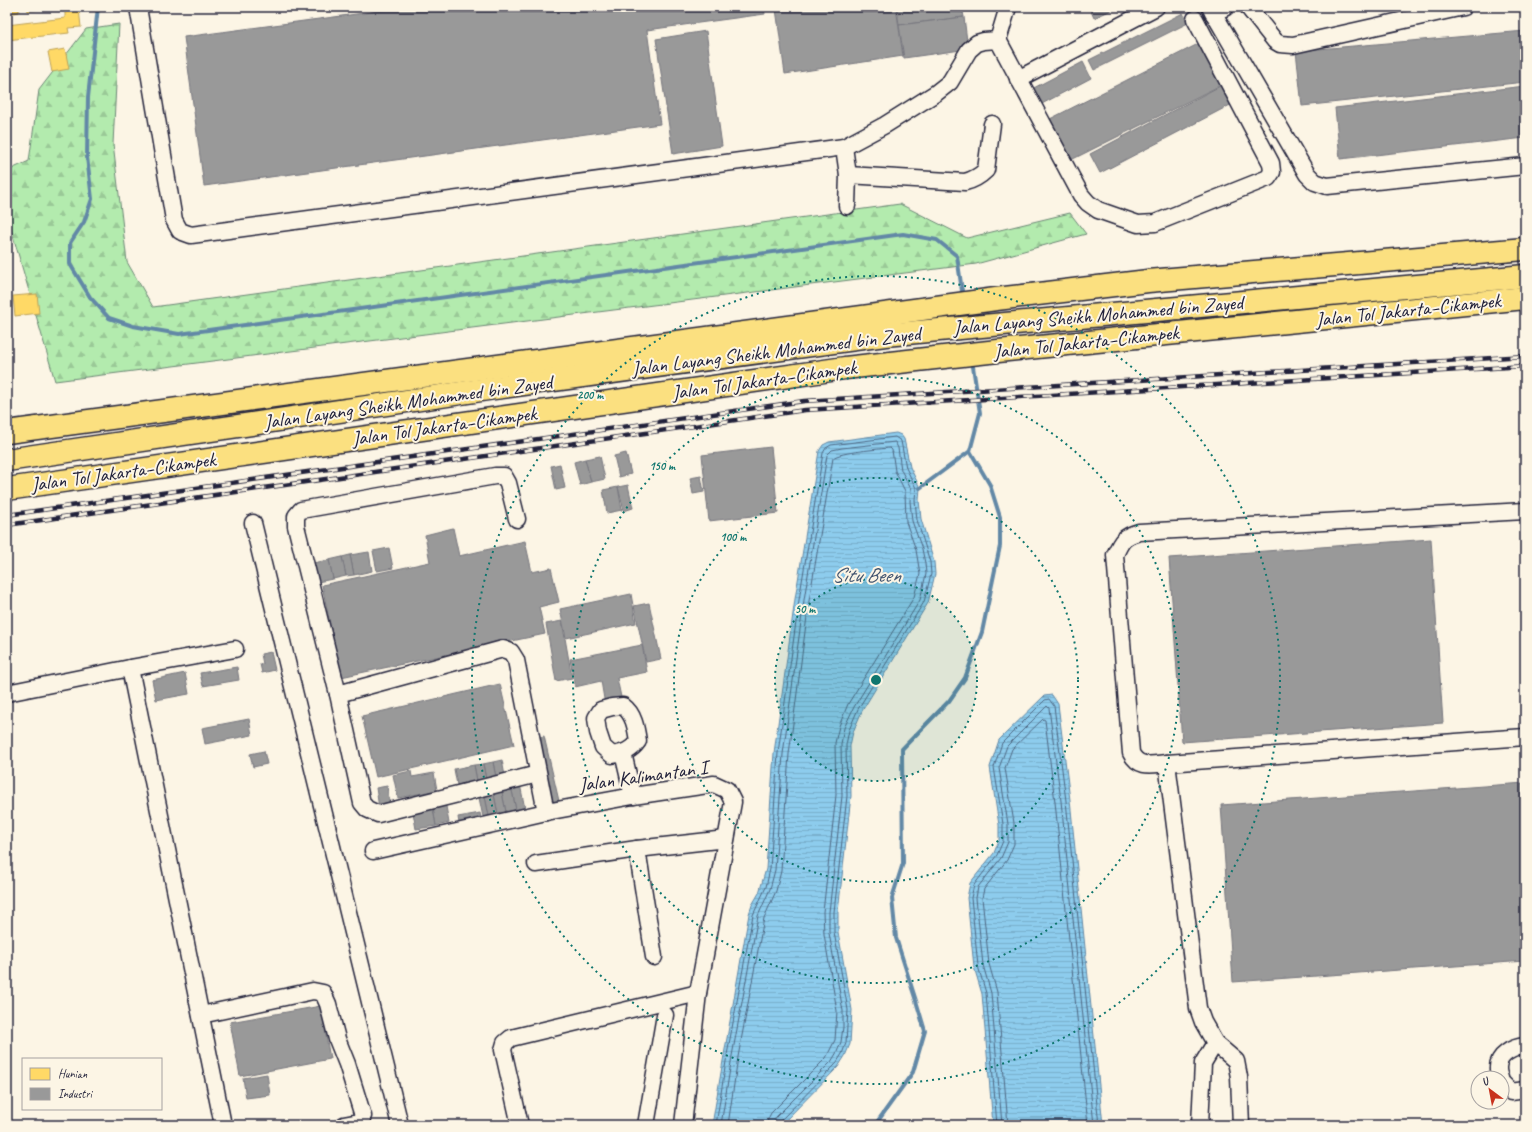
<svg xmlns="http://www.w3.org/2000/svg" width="1532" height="1132" font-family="Caveat,sans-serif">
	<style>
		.forest { fill: url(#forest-firs); stroke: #6a8674 }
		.water { fill: url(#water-rules); stroke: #6288a6 }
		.homes { fill: #ffd966; stroke: #bda259 }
		.industry { fill: #999; stroke: #75757d }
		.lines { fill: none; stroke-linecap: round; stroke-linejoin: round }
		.shore { stroke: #4d6682; stroke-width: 1 }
		.stream { stroke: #6288a6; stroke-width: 4 }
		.minor-casing { stroke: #22223b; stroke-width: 19 }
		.highway-casing { stroke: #22223b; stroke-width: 25 }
		.minor { stroke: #fcf5e5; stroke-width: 16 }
		.highway { stroke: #fbe080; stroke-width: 22 }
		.rail-casing { stroke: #22223b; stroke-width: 4.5 }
		.rail { stroke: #fcf5e5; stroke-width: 3; stroke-dasharray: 9; stroke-linecap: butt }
		.ring { fill: none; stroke: #0f766e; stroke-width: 2; stroke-dasharray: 2 4 }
		.labels { text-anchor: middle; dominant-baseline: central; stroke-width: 4; stroke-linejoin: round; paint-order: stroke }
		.street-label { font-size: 20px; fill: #22223b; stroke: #fcf5e5 }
		.water-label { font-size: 21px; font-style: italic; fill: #425570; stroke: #fcf5e5 }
		.centre { fill: #0f766e; stroke: #fcf5e5; stroke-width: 2 }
		.ring-label { font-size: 12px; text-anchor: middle; font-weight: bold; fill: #0f766e; stroke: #fcf5e5; stroke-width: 4; stroke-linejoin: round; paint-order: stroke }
	</style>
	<defs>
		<pattern id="forest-firs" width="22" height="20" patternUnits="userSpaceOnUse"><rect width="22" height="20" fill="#b3ebae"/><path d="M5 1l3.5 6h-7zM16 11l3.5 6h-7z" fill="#9ac997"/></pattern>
		<pattern id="water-rules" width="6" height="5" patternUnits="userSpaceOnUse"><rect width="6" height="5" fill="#8dcced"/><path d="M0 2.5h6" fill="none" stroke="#79afcc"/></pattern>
	</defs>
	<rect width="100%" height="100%" fill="#fcf5e5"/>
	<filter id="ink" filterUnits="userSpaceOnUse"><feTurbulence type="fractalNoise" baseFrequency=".025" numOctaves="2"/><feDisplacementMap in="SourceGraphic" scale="8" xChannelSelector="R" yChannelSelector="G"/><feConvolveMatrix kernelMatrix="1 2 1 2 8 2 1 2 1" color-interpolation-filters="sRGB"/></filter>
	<g filter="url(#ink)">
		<path class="forest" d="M 119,24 L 113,144 L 127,262 L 153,307 L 900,204 L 967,238 L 1070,213 L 1086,234 L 976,264 L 55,381 L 7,215 L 7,171 L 29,161 L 39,90 L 86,29 Z"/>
		<g class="water">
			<path d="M 896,433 L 901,435 L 904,439 L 910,467 L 920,488 L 919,500 L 921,519 L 934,562 L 935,574 L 928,603 L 862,711 L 853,732 L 850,746 L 851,796 L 838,912 L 838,932 L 852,1010 L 850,1044 L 845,1056 L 838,1067 L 781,1125 L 712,1125 L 724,1055 L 749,914 L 752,905 L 759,893 L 766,869 L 774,753 L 795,599 L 819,451 L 823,445 L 829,442 Z"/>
			<path d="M 1052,695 L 1058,704 L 1070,800 L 1103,1125 L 993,1125 L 982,994 L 974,967 L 967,898 L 970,883 L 994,853 L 999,840 L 999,825 L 990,767 L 999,740 L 1044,696 Z"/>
		</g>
		<g class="homes">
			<path d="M 7,7 L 19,7 L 19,12 L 7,14 Z"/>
			<path d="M 27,7 L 55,7 L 28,11 Z"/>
			<path d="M 79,9 L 81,27 L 68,28 L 69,33 L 7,40 L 7,25 L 65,18 L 65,11 Z"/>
			<path d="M 65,49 L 69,69 L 52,72 L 48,52 Z"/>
			<path d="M 37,294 L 39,313 L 15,316 L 13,296 Z"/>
			<path d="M 8,295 L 10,316 L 7,316 L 7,296 Z"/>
		</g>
		<g class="industry">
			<path d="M 409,7 L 764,7 L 765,14 L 647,30 L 660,124 L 204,186 L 184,37 Z"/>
			<path d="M 792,7 L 896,7 L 903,56 L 785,74 L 776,9 Z"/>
			<path d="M 897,7 L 962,7 L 964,17 L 899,25 Z"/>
			<path d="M 1089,7 L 1118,7 L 1094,18 Z"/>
			<path d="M 1183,13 L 1188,23 L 1094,70 L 1089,60 Z"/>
			<path d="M 964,17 L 968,49 L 904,58 L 899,25 Z"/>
			<path d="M 706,31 L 722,146 L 673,154 L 656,39 Z"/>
			<path d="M 1525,31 L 1525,82 L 1302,106 L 1296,51 Z"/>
			<path d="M 1204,41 L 1225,83 L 1067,162 L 1046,121 Z"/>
			<path d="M 1083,62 L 1091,78 L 1038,106 L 1030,90 Z"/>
			<path d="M 1224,84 L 1234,103 L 1100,173 L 1090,154 Z"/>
			<path d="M 1525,86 L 1525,138 L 1340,159 L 1335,108 Z"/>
			<path d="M 771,447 L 778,513 L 709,521 L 702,455 Z"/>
			<path d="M 626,453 L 631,474 L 619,477 L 614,456 Z"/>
			<path d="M 600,456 L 605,479 L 591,482 L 585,459 Z"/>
			<path d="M 585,459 L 591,482 L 580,485 L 574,462 Z"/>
			<path d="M 560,464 L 565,488 L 556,490 L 551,466 Z"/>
			<path d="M 701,476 L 704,492 L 693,494 L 690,478 Z"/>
			<path d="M 628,485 L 633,508 L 624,511 L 618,487 Z"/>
			<path d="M 618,487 L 622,510 L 607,513 L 603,490 Z"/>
			<path d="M 453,528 L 459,556 L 525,541 L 532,572 L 551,568 L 559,602 L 539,607 L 545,634 L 341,677 L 322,585 L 430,562 L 425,535 Z"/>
			<path d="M 1431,539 L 1443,723 L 1182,742 L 1169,558 Z"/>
			<path d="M 389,548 L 393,568 L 377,571 L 373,551 Z"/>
			<path d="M 369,552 L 372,571 L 354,575 L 350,555 Z"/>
			<path d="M 350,555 L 354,575 L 346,576 L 342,557 Z"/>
			<path d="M 342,557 L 346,576 L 333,579 L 329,560 Z"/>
			<path d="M 329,560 L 333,579 L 317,582 L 313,563 Z"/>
			<path d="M 631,594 L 636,623 L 566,638 L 560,609 Z"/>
			<path d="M 649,603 L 661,659 L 646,662 L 634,606 Z"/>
			<path d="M 562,621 L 572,678 L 556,681 L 546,624 Z"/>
			<path d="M 642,645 L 647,672 L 617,678 L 622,702 L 605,705 L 601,681 L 575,687 L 570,659 Z"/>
			<path d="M 271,652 L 275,670 L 262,673 L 260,664 L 263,664 L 261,654 Z"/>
			<path d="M 237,667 L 239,680 L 203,686 L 200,673 Z"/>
			<path d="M 185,673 L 189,694 L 156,700 L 152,680 Z"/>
			<path d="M 500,684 L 514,745 L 376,777 L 362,716 Z"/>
			<path d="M 249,719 L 252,735 L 205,744 L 202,728 Z"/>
			<path d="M 544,736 L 559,801 L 551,803 L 536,738 Z"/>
			<path d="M 264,751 L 267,764 L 253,767 L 250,754 Z"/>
			<path d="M 502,760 L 505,776 L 496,778 L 493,762 Z"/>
			<path d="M 493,762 L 496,778 L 486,780 L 483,764 Z"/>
			<path d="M 483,764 L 486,780 L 477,781 L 474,765 Z"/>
			<path d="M 474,765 L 477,781 L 457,785 L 454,769 Z"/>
			<path d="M 411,771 L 412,777 L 434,773 L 437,790 L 398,798 L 393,775 Z"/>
			<path d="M 1525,783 L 1525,961 L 1233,982 L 1221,805 Z"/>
			<path d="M 520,784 L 525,809 L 516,810 L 511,786 Z"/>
			<path d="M 387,786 L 390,806 L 379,808 L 376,788 Z"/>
			<path d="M 511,786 L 516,810 L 506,812 L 501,788 Z"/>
			<path d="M 501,788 L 506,812 L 498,814 L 493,790 Z"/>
			<path d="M 493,790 L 498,814 L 489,816 L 484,792 Z"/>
			<path d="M 484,792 L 489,816 L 483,817 L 478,793 Z"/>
			<path d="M 445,801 L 449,823 L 436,826 L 432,803 Z"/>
			<path d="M 432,803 L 436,826 L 416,829 L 412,807 Z"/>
			<path d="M 480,813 L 482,825 L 460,830 L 458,817 Z"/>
			<path d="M 321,1006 L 330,1059 L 240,1076 L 230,1022 Z"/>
			<path d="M 267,1074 L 270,1095 L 246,1098 L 243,1078 Z"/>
		</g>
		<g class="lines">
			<g class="shore">
				<path d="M 716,1125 L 727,1055 L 753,915 L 766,887 L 770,869 L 778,753 L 799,600 L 823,453 L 826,448 L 831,445 L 895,437 L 901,441 L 906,468 L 916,488 L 915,500 L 917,520 L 930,562 L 931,574 L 924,602 L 858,709 L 849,730 L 846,745 L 847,796 L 834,912 L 834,932 L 848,1010 L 846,1043 L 842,1054 L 835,1065 L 780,1121 L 779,1125"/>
				<path d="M 721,1125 L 732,1056 L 758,916 L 770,889 L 775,870 L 783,754 L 804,600 L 827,455 L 832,450 L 842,448 L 895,442 L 898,448 L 901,470 L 911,489 L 910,501 L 912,521 L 922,549 L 925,563 L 926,574 L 920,600 L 854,707 L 844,728 L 841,744 L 842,796 L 829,912 L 829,933 L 843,1011 L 843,1027 L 841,1042 L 837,1052 L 831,1062 L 776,1117 L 774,1125"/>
				<path d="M 728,1125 L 738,1057 L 764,918 L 776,891 L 781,871 L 789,754 L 809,601 L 833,458 C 840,452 879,449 890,448 L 892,450 L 895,471 L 905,491 L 906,522 L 916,550 L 920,574 L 914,597 L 848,704 L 839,726 L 835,743 L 836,795 L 823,912 L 824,934 L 837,1011 L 835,1040 L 826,1058 L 771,1113 L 768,1119 L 767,1125"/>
				<path d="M 997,1125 L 986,993 L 978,966 L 971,898 L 974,885 L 997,855 L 1003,841 L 1003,824 L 994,767 L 1002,743 L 1045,700 L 1049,699 L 1054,706 L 1066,801 L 1099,1125"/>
				<path d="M 1002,1125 L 991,993 L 983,965 L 976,898 L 978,887 L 1001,858 L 1008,842 L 1008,824 L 999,768 L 1007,746 L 1047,706 L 1049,708 L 1061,801 L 1094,1125"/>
				<path d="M 1008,1125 L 997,992 L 989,964 L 982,898 L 984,889 L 1007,860 L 1014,844 L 1014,823 L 1005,768 L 1012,749 L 1043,719 L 1045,720 L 1055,802 L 1088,1125"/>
			</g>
			<g class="stream">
				<path d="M 98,7 L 88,97 L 87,157 L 92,199 L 84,222 L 70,243 L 70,264 L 90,297 L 109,318 L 133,326 L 179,334 L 903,234 L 937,240 L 957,256 L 963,298"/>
				<path d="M 920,488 L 970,451"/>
				<path d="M 875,1125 L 913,1072 L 925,1031 L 917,1004 L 896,938 L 892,898 L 903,863 L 902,749 L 949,701 L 965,678 L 982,632 L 1000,546 L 1000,517 L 990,485 L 970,451 L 980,413 L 972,360"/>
			</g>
			<defs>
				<g id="minor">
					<path d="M 138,7 L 174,220 L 180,231 L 191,235 L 844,147 L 885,125 L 936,93 L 950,82 L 969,50 L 977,43 L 984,41 L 998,40"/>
					<path d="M 1008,7 L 998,40 L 1081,195 L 1088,203 L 1098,210 L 1138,224 L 1155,223 L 1268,178 L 1272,172 L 1271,163 L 1195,19"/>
					<path d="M 1210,7 L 1307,174 L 1315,182 L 1327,186 L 1525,166"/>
					<path d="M 1248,7 L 1275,41 L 1280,44 L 1293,45 L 1463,7"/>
					<path d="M 1213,13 L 1226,7"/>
					<path d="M 1018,79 L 1156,7"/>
					<path d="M 844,147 L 848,175 L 847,206"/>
					<path d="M 848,175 L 965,182 C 973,180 979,177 986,170 L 992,124"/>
					<path d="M 517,519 L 508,483 L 504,476 L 495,476 L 301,510 L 296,516 L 296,526 L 338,694 L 362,803 L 367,809 L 378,814 L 538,774"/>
					<path d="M 253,523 L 400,1125"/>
					<path d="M 130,668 L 235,649"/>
					<path d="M 7,693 L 130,668 L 223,1125"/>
					<path d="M 338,694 L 503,649 L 511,652 L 516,660 L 546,812"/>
					<path d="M 623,706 C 634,714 636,728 638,741 C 631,751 624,753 612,755 L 603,747 L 598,732 L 596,718 L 601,710 L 612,707 Z"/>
					<path d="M 623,753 L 633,796"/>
					<path d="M 1167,763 L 1525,737"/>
					<path d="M 373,851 L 546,812 L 633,796 L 714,784 L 727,790 L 733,802 L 698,993 L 683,1125"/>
					<path d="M 536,864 L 637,849"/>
					<path d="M 654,957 L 637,849 L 726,839"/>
					<path d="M 201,1015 L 313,991 L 323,993 L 328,1004 L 337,1039 L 347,1064 L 363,1116 C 361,1124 351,1123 344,1125"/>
					<path d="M 1215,1043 L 1203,1022 L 1198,1008 L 1167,763 C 1153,764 1139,769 1131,753 L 1115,555 C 1121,541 1124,536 1139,532 L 1525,511"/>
					<path d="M 1500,1078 C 1499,1075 1498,1072 1498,1069 C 1497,1055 1513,1047 1525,1046"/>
					<path d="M 1502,1083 L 1511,1092 L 1525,1090"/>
					<path d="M 520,1125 L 503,1050 L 505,1043 L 511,1038 L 698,993"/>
					<path d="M 646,1125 L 665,1015"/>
					<path d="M 1200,1125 L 1203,1063 L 1215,1043 L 1236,1061 L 1239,1077 L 1241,1125"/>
				</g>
				<g id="highway">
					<path d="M 7,432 L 996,299 L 1148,281 L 1525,249"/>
					<path d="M 7,460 L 495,388 L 885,335 L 1525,276"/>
					<path d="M 7,489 L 845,368 L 998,351 L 1525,298"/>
				</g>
			</defs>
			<use href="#minor" class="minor-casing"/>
			<use href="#highway" class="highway-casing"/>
			<use href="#minor" class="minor"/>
			<use href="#highway" class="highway"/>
			<defs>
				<g id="rail">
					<path d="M 7,515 L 804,401 L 1525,356"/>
					<path d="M 7,525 L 805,410 L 1525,366"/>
				</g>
			</defs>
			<use href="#rail" class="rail-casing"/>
			<use href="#rail" class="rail"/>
		</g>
	</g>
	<circle cx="876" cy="680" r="101" fill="#0f766e" fill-opacity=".12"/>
	<g class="ring">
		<circle cx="876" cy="680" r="101"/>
		<circle cx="876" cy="680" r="202"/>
		<circle cx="876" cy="680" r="303"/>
		<circle cx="876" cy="680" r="404"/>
	</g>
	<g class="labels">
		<g class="street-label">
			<text transform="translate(1408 310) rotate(-6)">Jalan Tol Jakarta–Cikampek</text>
			<text transform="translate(1098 315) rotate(-5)">Jalan Layang Sheikh Mohammed bin Zayed</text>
			<text transform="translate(1086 342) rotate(-6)">Jalan Tol Jakarta–Cikampek</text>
			<text transform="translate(776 351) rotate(-7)">Jalan Layang Sheikh Mohammed bin Zayed</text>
			<text transform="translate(764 380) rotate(-8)">Jalan Tol Jakarta–Cikampek</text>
			<text transform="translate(408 402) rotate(-8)">Jalan Layang Sheikh Mohammed bin Zayed</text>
			<text transform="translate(444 426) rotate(-8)">Jalan Tol Jakarta–Cikampek</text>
			<text transform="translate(123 472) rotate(-8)">Jalan Tol Jakarta–Cikampek</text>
			<text transform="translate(643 776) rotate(-8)">Jalan Kalimantan I</text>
		</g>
		<g class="water-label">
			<text x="866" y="575">Situ Been</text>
		</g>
	</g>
	<circle cx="876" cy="680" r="6" class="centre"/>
	<g class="ring-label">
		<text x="590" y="399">200 m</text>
		<text x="662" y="470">150 m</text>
		<text x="733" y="541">100 m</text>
		<text x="805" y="613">50 m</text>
	</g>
	<rect width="1532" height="1132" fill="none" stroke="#fcf5e5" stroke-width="24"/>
	<rect x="12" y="12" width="1508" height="1108" fill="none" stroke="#22223b" stroke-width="1.5" filter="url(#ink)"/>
	<rect x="22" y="1058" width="140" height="52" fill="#fcf5e5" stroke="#a5a1a1"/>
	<rect x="30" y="1068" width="20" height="12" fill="#ffd966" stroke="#a5a1a1"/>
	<text x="58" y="1078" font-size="12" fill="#22223b">Hunian</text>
	<rect x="30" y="1088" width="20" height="12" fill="#999999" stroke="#a5a1a1"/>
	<text x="58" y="1098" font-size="12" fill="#22223b">Industri</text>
	<g transform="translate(1490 1090) rotate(328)"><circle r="19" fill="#fcf5e5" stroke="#a5a1a1"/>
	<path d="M0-3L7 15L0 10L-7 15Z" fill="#c8321e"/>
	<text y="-6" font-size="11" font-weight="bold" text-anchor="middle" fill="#22223b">U</text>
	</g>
</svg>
